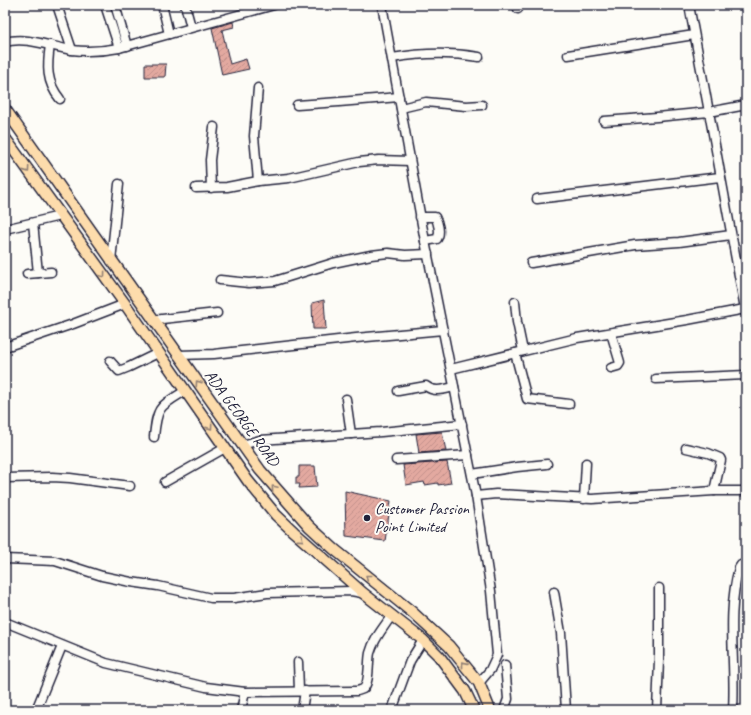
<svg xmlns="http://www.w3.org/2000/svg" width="751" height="715" font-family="Caveat,sans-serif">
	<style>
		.building { fill: url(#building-hatch); stroke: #22223b }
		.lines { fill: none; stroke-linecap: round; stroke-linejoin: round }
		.minor-casing { stroke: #22223b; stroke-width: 11 }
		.major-casing { stroke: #22223b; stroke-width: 13 }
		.minor { stroke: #fdfcf7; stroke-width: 8 }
		.major { stroke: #fddcac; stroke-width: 10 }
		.oneway { stroke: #907f74 }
		.poi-dot { fill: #22223b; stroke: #fdfcf7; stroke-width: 1.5 }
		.labels { text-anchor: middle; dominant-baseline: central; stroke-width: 4; stroke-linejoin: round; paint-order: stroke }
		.street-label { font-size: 16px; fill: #22223b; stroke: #fdfcf7 }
		.poi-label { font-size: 16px; fill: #22223b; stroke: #fdfcf7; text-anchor: start }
	</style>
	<defs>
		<pattern id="building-hatch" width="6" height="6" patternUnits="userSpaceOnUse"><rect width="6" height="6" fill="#e3a9a0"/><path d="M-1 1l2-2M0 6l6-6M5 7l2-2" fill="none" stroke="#c2918b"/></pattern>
	</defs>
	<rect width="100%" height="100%" fill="#fdfcf7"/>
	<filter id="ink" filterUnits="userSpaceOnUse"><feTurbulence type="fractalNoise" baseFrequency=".025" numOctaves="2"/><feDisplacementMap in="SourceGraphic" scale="8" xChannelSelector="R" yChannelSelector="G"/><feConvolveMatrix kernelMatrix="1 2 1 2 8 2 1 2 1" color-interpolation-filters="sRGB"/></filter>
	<g filter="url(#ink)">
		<g class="building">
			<path d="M 233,22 L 234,27 L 222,30 L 230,64 L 246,59 L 249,69 L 222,75 L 212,28 Z"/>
			<path d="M 145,64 L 166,64 L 165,77 L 145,77 Z"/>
			<path d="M 324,300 L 326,329 L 313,329 L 312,303 Z"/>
			<path d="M 442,432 L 446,451 L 419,453 L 416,434 Z"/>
			<path d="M 447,462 L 451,483 L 438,485 L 438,483 L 425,485 L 424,482 L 406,485 L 403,465 Z"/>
			<path d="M 299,466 L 315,466 L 317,487 L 299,488 L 300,484 L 296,484 L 296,477 L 299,477 Z"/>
			<path d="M 345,491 L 391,501 L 385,541 L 346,536 Z"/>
		</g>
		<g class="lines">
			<defs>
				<g id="minor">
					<path d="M 57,5 L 72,50"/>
					<path d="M 105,5 L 119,48"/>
					<path d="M 115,5 L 127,46"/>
					<path d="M 162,5 L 169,34"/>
					<path d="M 185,5 L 191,27"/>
					<path d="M 382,5 L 425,241 L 476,496 L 491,591 L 497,655 L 490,670 L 479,683"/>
					<path d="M 517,5 L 518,9"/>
					<path d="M 5,42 C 27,36 51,47 72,50 C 88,52 103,51 119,48 L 274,5"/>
					<path d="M 50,45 C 47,66 46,82 60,99"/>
					<path d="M 568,55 L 694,35"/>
					<path d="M 392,58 C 421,53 449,52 479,57"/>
					<path d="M 297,105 L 339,102 L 399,97"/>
					<path d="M 746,105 L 709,112 L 746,314"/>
					<path d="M 401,108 L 426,102 L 466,106 L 482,105"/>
					<path d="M 604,121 L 657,117 L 709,112 L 689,5"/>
					<path d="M 258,181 L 254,136 L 258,88"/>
					<path d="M 196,188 L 227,187 L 258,181 L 289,178 L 359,162 L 379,160 L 410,161"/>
					<path d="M 211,188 L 210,160 L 214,127"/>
					<path d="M 537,199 L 720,177"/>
					<path d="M 420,217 L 435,217 C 438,222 441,233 437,239 L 425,241"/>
					<path d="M 33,223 L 38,273"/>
					<path d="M 5,229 L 60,216"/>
					<path d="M 111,261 L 119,184"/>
					<path d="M 531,263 L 635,245 L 679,242 L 731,235"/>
					<path d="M 27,274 L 51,272"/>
					<path d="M 220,280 L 249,283 L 275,281 L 333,263 L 371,255 L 388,253 L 405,255 L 428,254"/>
					<path d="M 515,302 L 517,322 L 523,351"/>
					<path d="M 153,320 L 217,313"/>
					<path d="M 611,333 L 620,363 L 618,366 L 611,368"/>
					<path d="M 5,347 L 73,324 L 125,304"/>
					<path d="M 515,353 L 527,399 L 569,404"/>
					<path d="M 178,355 L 214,354 L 356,338 L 443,330"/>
					<path d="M 110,361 L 119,371 L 129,367 L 158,353"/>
					<path d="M 451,369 L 577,338 L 687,320 L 745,309"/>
					<path d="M 656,379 L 746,375"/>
					<path d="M 398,391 L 426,386 C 434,393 445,389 454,387"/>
					<path d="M 346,399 L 351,434"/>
					<path d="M 154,437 C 157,406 159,407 185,391"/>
					<path d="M 242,445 L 260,440 L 381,432 L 462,424"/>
					<path d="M 686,448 L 708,453 L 720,458 L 721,460 L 714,491"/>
					<path d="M 396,460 L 468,455"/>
					<path d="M 472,474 L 517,467 L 547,464"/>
					<path d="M 5,478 L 52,477 L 70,478 L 130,486"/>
					<path d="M 165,482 L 225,448"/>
					<path d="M 476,496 L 496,494 L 592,499 L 714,491 L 746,491"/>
					<path d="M 584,499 L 586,463"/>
					<path d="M 5,559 L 55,561 L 102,576 L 131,582 L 158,586 L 211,598 L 234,598 L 267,593 L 351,591 L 362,593"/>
					<path d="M 554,592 L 561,633 L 566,710"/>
					<path d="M 5,622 L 106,663 L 206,687 L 245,692 L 357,691 C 358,691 363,689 363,689 C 370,684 368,661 370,653 C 374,638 384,627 392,615"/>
					<path d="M 298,662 L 299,691"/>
					<path d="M 36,710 L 62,646"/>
					<path d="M 241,710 L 245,692"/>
					<path d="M 302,710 L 305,691"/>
					<path d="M 392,710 L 410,661 L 423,640"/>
					<path d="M 504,710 L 508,699 L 505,665"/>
					<path d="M 657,710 L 659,660 L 659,588"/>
					<path d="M 733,710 C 736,662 726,615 739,568 L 741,565 L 746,563"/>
				</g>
				<g id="major">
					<path d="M 5,109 L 260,470 L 309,526 L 334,549 L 412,612 L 449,646 L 479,683 L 490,710"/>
					<path d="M 5,138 L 125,304 L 248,481 L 276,515 L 294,532 L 363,593 L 423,640 L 439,656 L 465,691 L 474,710"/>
				</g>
			</defs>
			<use href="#minor" class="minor-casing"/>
			<use href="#major" class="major-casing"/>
			<use href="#minor" class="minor"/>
			<use href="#major" class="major"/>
		</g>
		<defs><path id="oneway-chevron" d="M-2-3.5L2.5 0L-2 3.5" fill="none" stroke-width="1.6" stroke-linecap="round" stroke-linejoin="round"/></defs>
		<g class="oneway">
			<use href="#oneway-chevron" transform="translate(27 170) rotate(55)"/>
			<use href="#oneway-chevron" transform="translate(103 275) rotate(54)"/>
			<use href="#oneway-chevron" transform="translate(198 383) rotate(-125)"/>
			<use href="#oneway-chevron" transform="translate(210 427) rotate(55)"/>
			<use href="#oneway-chevron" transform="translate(274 488) rotate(-130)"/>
			<use href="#oneway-chevron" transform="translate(301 539) rotate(42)"/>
			<use href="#oneway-chevron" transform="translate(368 577) rotate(-141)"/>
			<use href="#oneway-chevron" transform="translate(464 664) rotate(-129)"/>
		</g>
	</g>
	<circle class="poi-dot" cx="367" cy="518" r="4"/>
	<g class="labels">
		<g class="street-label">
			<text transform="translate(242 418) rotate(54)">ADA GEORGE ROAD</text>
		</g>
		<g class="poi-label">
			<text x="375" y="509">Customer Passion<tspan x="375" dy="18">Point Limited</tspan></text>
		</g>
	</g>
	<rect width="751" height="715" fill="none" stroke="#fdfcf7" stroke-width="20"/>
	<rect x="10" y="10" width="731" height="695" fill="none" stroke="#22223b" stroke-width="1.5" filter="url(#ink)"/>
</svg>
